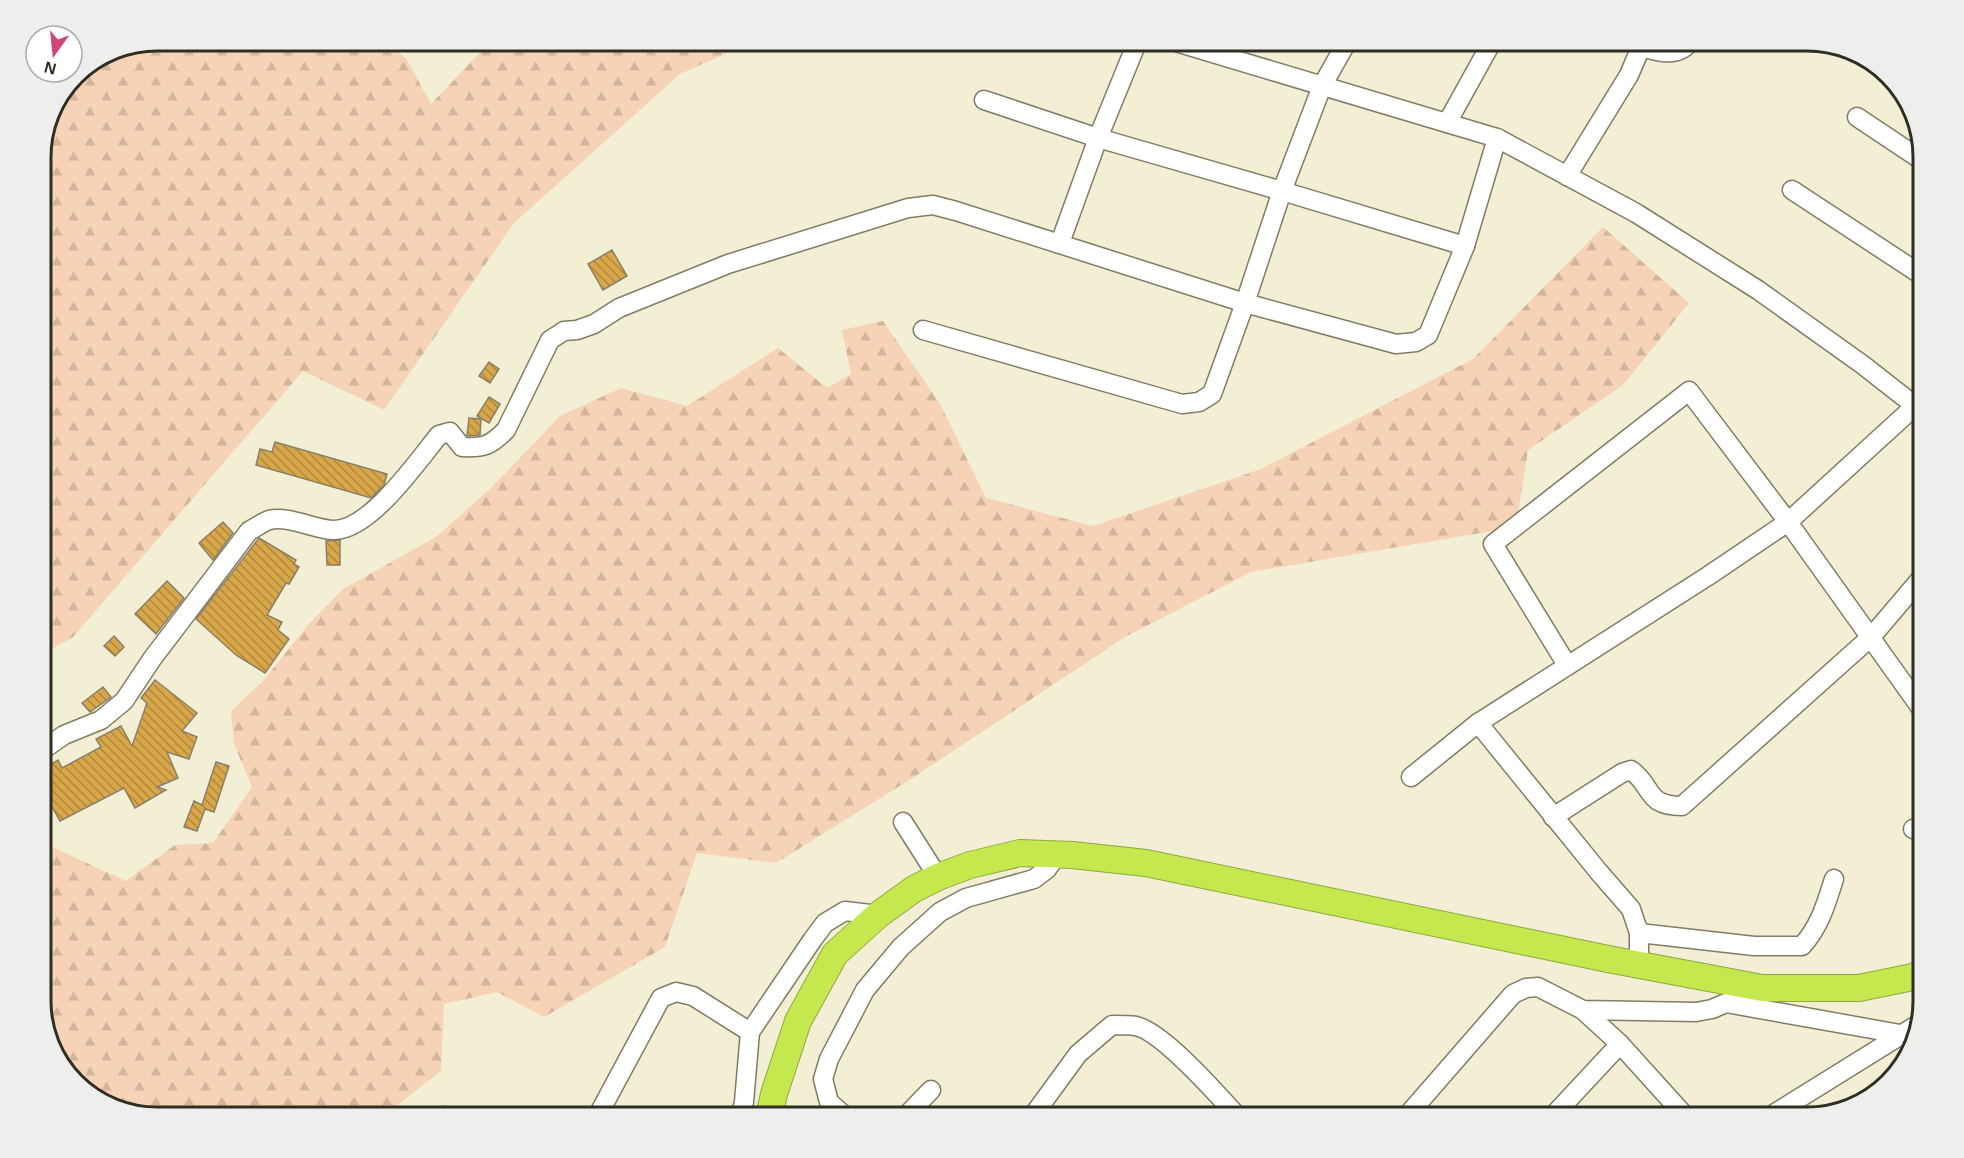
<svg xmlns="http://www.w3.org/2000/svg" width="1964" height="1158" font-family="Arial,sans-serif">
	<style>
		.forest { fill: url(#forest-firs) }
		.building { fill: url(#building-back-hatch); stroke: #8c7f6a; stroke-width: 1.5 }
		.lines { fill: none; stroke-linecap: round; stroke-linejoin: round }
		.minor-casing { stroke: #807d65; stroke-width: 21 }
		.highway-casing { stroke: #91a740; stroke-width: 28 }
		.minor { stroke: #fff; stroke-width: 18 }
		.highway { stroke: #c6e84f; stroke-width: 26 }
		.rim { fill: none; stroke: #2f2e23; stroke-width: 3 }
	</style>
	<defs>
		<pattern id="forest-firs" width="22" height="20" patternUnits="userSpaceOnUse" patternTransform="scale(1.5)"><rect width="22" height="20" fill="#f6d3b6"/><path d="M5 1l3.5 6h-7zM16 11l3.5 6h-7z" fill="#d3b59c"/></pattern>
		<pattern id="building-back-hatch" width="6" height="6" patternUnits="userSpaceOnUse" patternTransform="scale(1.5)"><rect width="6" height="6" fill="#d8a749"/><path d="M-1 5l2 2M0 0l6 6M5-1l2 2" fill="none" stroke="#b0883c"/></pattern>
	</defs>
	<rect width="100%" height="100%" fill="#f2efd4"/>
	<g class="forest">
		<path d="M 157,40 L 387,41 L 407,60 L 431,104 L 491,41 L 754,41 L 680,74 L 514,223 L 384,410 L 303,371 L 73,637 L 41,655 L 41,149 L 49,112 L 75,74 L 112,49 Z"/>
		<path d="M 1603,227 L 1689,303 L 1623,385 L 1528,450 L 1516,527 L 1251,572 L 1125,637 L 914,777 L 776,863 L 697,853 L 665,947 L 544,1017 L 497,992 L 444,1004 L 441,1071 L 382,1117 L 157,1117 L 98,1102 L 56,1060 L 41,1009 L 41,842 L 126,881 L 175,845 L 213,843 L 252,787 L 234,744 L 231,711 L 263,681 L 307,626 L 343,589 L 436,537 L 491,488 L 560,416 L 621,388 L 687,406 L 778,348 L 827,388 L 851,374 L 842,330 L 883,321 L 940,404 L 986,498 L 1093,526 L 1261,469 L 1473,359 Z"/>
	</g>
	<g class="building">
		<path d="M 612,250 L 627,276 L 603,290 L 588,264 Z"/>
		<path d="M 489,362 L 499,369 L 490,383 L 479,376 Z"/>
		<path d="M 489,397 L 500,404 L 489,423 L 477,416 Z"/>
		<path d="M 469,418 L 481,419 L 480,435 L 467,436 Z"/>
		<path d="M 275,442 L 387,474 L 384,485 L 371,498 L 256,465 L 260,449 L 272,452 Z"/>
		<path d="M 223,522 L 233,533 L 213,560 L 199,543 Z"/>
		<path d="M 259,538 L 296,560 L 294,564 L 299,567 L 289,584 L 286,583 L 267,615 L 282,622 L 278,630 L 289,639 L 265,673 L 236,655 L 196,619 Z"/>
		<path d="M 340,540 L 340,565 L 327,565 L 326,541 Z"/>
		<path d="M 167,581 L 184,598 L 156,634 L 135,614 Z"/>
		<path d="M 114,636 L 124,647 L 115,656 L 104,646 Z"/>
		<path d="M 155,680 L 197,713 L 182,731 L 197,737 L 189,759 L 167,752 L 178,778 L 157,787 L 166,790 L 135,808 L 124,788 L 60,821 L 41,787 L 41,770 L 58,760 L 62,768 L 101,747 L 96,739 L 121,726 L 132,746 L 147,703 L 141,698 Z"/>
		<path d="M 103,687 L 111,697 L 90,712 L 82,703 Z"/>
		<path d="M 216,762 L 229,766 L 214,812 L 205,809 L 197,831 L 184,827 L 194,801 L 202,805 Z"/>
	</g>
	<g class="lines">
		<defs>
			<g id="minor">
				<path d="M 1169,40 L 1497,138 L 1636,213 L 1758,290 L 1863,365 L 1923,412"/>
				<path d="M 1625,40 C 1644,48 1677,63 1691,40"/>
				<path d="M 984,100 L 1098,138 L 1282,191 L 1465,246"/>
				<path d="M 1857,117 L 1923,161"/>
				<path d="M 1447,123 L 1493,40"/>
				<path d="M 1567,176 L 1629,75 L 1641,47"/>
				<path d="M 1792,190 L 1923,276"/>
				<path d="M 1060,243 L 1098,138 L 1138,40"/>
				<path d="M 923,330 L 1182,404 L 1199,402 L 1212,394 L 1245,303 L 1282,191 L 1322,86 L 1348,40"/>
				<path d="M 1567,665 L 1493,544 L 1689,391 L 1788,522 L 1923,711"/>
				<path d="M 1478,723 L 1598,871 L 1631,909 L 1639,933 L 1639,964"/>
				<path d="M 41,751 L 64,735 L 101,720 L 124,701 L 152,659 L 249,531 C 255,528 263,522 269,520 C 288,515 316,530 334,530 C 370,530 417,462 439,435 L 450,432 L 462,447 C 484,448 490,446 506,430 L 550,340 L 564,331 L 577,330 L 594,324 L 619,308 L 728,264 L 908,208 L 933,205 L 956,211 L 1245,303 L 1396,344 L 1416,342 L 1428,335 L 1465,246 L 1497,138"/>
				<path d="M 1411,777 L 1478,723 L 1708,576 L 1788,522 L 1915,406"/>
				<path d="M 1553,817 L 1622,773 L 1631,770 C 1654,787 1645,806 1682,806 L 1872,636 L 1923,576"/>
				<path d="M 903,822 L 938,877"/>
				<path d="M 1913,829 L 1923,832"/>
				<path d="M 1639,933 L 1754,946 L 1802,946 C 1820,926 1826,904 1834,879"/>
				<path d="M 1583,1010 L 1620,1044 L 1686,1117"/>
				<path d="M 443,1116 L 449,1117"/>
				<path d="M 597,1117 L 661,998 L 676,992 L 693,996 L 750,1032"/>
				<path d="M 740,1117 L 744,1102 L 750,1032 L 813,939 L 825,923 L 845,911 L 878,915"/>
				<path d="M 846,1117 L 829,1102 L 823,1079 L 829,1059 L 865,990 L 901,947 L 940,912 L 966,898 L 1034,879 L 1047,869 L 1057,855"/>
				<path d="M 905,1117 L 931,1090"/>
				<path d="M 1032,1117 L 1078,1054 L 1112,1025 C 1120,1025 1129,1025 1136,1026 C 1163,1032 1218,1095 1238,1117"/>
				<path d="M 1406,1117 L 1513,994 L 1526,988 L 1538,987 L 1583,1010 L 1696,1012 L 1712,1009 L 1726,1003 L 1900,1034"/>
				<path d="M 1552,1117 L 1620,1044"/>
				<path d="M 1769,1117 L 1917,1025"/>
			</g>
			<path id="highway" d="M 769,1117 L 774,1094 L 798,1021 L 835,954 L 878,915 L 914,889 L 938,877 L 970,865 L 1020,853 L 1072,855 L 1146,863 L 1608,959 L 1762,988 L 1859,988 L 1913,977 L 1923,972"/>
		</defs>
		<use href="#minor" class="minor-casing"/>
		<use href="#highway" class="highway-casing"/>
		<use href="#minor" class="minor"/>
		<use href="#highway" class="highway"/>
	</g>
	<path d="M0 0H1964V1158H0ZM157 51H1807A106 106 0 0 1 1913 157V1001A106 106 0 0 1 1807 1107H157A106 106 0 0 1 51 1001V157A106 106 0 0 1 157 51Z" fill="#eeeeed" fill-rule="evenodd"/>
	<path class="rim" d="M157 51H1807A106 106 0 0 1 1913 157V1001A106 106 0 0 1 1807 1107H157A106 106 0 0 1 51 1001V157A106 106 0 0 1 157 51Z"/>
	<g transform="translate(54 54) rotate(195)"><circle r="28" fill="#ffffff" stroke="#acaba7" stroke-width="1.5"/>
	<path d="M0-4.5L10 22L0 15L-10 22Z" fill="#d0457a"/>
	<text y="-9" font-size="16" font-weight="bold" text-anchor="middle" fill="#2f2e23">N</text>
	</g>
</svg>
